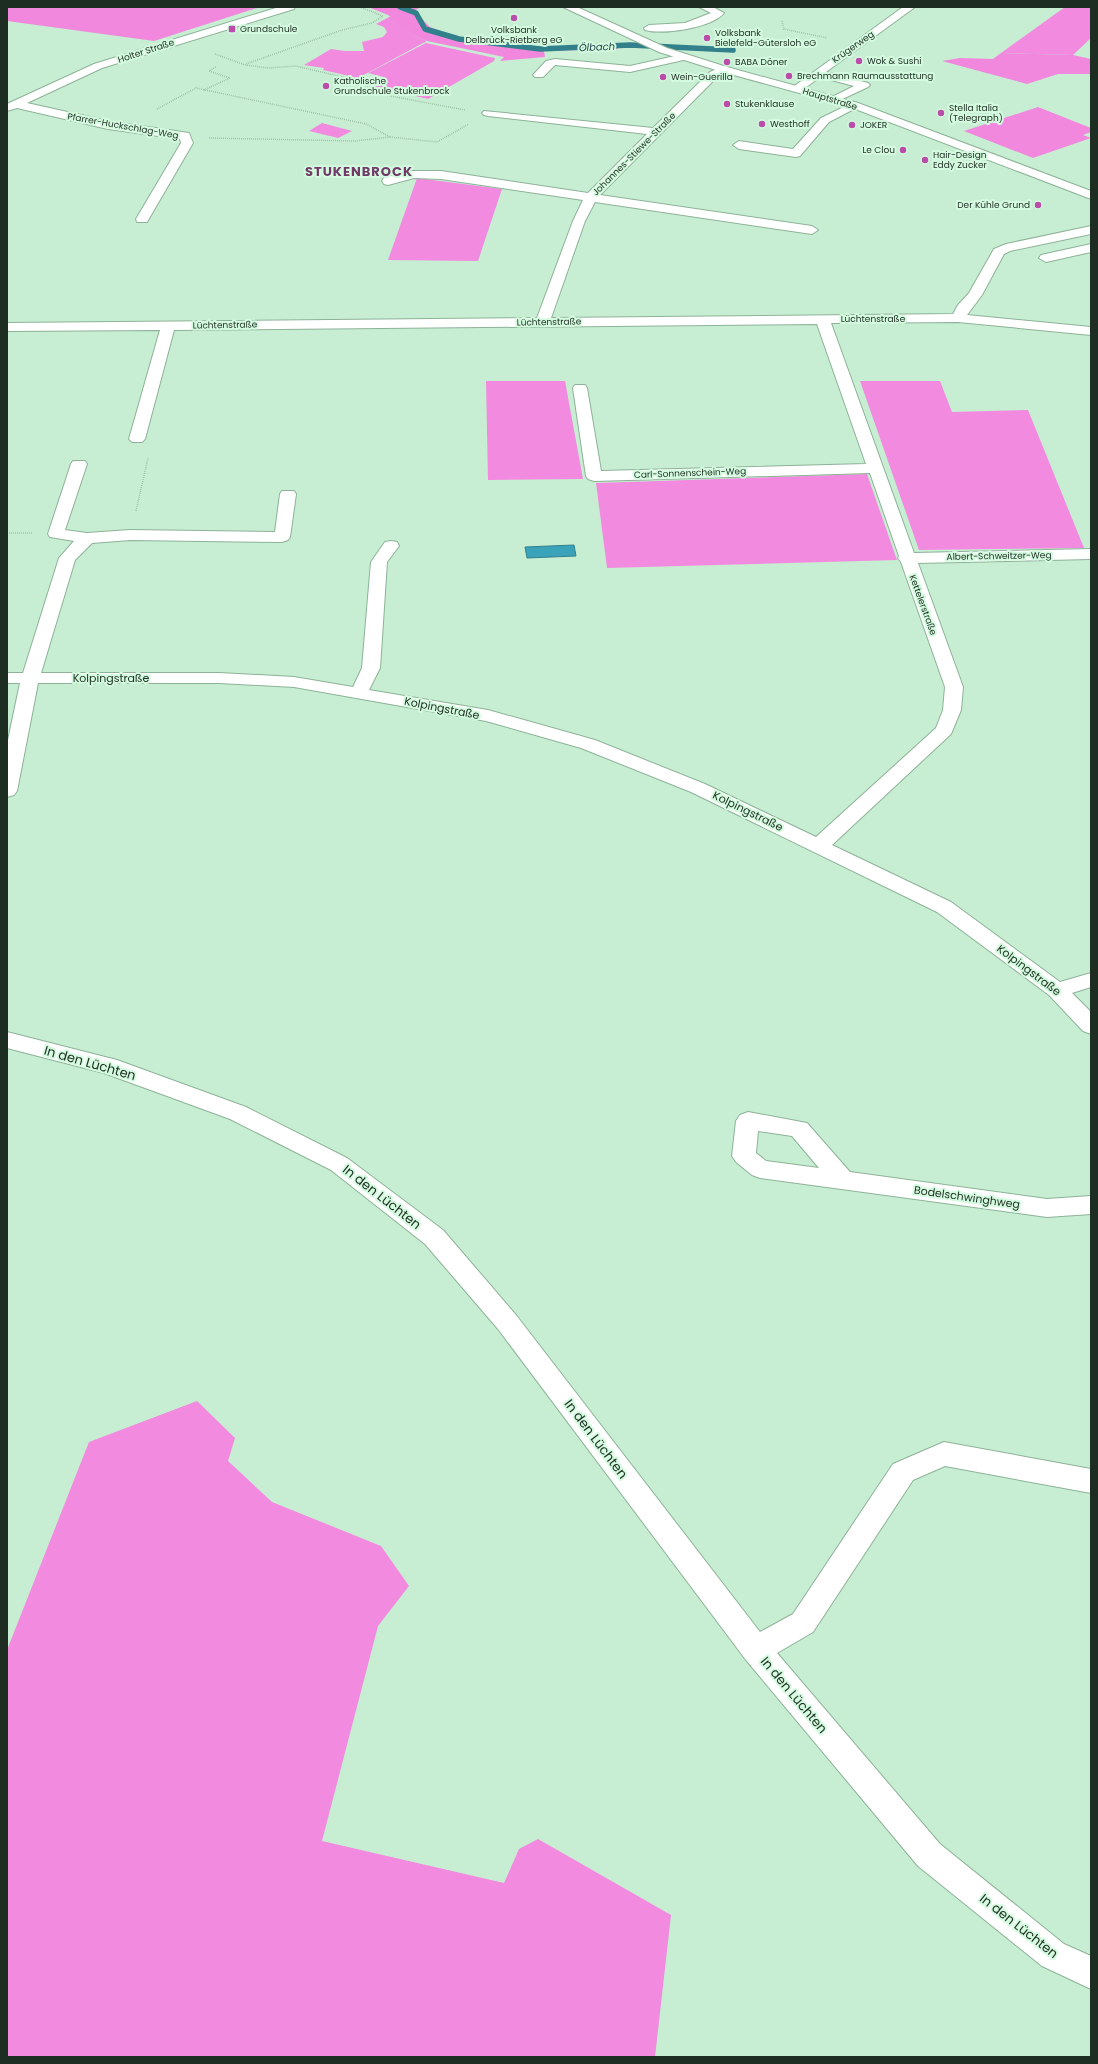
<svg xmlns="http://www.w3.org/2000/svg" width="1098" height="2064" font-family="Poppins,sans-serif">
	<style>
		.green { fill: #f28adf }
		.forest { fill: #f188de }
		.water { fill: #3ba3b9; stroke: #32808c }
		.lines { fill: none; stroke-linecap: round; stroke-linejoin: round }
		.stream { stroke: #32808c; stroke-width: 5.5 }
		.minor-casing { stroke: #8db298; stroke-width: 2 }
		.major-casing { stroke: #8db298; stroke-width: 2 }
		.path { stroke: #7c9883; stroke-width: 1.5; stroke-dasharray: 0.5 1.5; stroke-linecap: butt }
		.minor { fill: #fff; fill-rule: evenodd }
		.major { fill: #fff; fill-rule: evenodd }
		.poi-dot { fill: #bb4ca9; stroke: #d4fbdf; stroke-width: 1.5 }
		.labels { text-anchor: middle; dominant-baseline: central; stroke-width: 4; stroke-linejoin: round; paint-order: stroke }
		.far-poi-label { font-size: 9px; fill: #1e2d22; stroke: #d4fbdf; text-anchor: start }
		.far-street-label { font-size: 9px; fill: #1e2d22; stroke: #d4fbdf }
		.far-water-label { font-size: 10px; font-style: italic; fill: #25444b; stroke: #d4fbdf }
		.street-label { font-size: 11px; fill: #1e2d22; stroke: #d4fbdf }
		.far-district-label { font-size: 13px; font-weight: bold; letter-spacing: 1px; fill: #703966; stroke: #d4fbdf }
		.near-street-label { font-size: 13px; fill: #1e2d22; stroke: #d4fbdf }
	</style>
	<rect width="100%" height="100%" fill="#c7eed2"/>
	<g class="green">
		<path d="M 1065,7 L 1091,7 L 1091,38 L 1073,55 L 1001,53 Z"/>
		<path d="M 391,16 L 415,36 L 427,41 L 358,78 L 323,70 L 324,68 L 304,65 L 331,49 L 345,51 L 364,51 L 362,42 L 383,37 L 387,32 L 384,27 L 376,24 Z"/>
		<path d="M 426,43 L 495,58 L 494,61 L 428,99 L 369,85 L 384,77 L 368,73 Z"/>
		<path d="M 322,123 L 352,131 L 338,138 L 309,131 Z"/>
		<path d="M 417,178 L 502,189 L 478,261 L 388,260 Z"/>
		<path d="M 486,381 L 565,381 L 583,479 L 488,480 Z"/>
		<path d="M 860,381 L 940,381 L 952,412 L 1028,410 L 1084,548 L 919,550 Z"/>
		<path d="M 867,474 L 897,560 L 607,568 L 596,483 Z"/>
		<path d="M 197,1401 L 235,1438 L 228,1461 L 272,1502 L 381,1546 L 409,1586 L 378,1626 L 322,1841 L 504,1883 L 519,1849 L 538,1839 L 671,1915 L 655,2057 L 7,2057 L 7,1650 L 89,1442 Z"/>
	</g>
	<g class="forest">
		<path d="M 7,7 L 260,7 L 154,41 L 7,21 Z"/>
		<path d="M 368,7 L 419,8 L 414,11 L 430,27 L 458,38 L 541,48 L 601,45 L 612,46 L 619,49 L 544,51 L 545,57 L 500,61 L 504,57 L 427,41 L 415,36 L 388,15 Z"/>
		<path d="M 1001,53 L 1073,55 L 1091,59 L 1091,74 L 1058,74 L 1027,84 L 942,61 L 960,58 L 993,59 Z"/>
		<path d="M 1038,107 L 1091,128 L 1091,132 L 1083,135 L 1091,138 L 1033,158 L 964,131 Z"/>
	</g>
	<path class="water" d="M 574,545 L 576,556 L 527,558 L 525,547 Z"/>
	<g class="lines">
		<path class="stream" d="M 400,7 L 416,13 L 425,29 L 459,39 L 540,49 L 630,45 L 733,50"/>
		<defs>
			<g id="minor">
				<path d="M 279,7 L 295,7 L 294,9 L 102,68 L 27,103 L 108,121 L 189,133 L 193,143 L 147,222 L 137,222 L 136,219 L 181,143 L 180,139 L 108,129 L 17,108 L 7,111 L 7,104 L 94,64 Z"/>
				<path d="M 699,7 L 713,7 L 724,13 C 712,28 663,35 645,30 L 644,28 L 649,25 L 685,23 L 711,13 Z"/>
				<path d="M 903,7 L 915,7 L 826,72 L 868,83 L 870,85 L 868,87 L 834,103 L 828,100 L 830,98 L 854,86 L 820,77 L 801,91 L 793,91 L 791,89 L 793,87 Z"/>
				<path d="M 684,54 L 688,55 L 689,57 L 688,59 L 630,72 L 555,65 L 543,77 L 535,77 L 533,75 L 546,61 L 555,59 L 630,66 Z"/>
				<path d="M 723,66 L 727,67 L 729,69 L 718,76 L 600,195 L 812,226 L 818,230 L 812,234 L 595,202 L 585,221 L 551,318 L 953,314 L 958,305 L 969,293 L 994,249 L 1006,244 L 1091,226 L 1091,234 L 1010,251 L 1004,254 L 982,295 L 967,315 L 1091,327 L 1091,335 L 958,322 L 831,323 L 914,553 L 1091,549 L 1091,559 L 918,563 L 963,687 L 961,710 L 951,734 L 832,845 L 951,902 L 1060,982 L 1091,973 L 1091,987 L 1072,993 L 1091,1012 L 1091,1034 L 1083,1031 L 1049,995 L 937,912 L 691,792 L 581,748 L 486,721 L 294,687 L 219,683 L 38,683 L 17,791 L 14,795 L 7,797 L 7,745 L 20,683 L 7,683 L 7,673 L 23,673 L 59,558 L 74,541 L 50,537 L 48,534 L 71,464 L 73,461 L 85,461 L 87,464 L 65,530 L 87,533 L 130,530 L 275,532 L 280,494 L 282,491 L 294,491 L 296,494 L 290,537 L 288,540 L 282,542 L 130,540 L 92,543 L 75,560 L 41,673 L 219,673 L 294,677 L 353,687 L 362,668 L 371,562 L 385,542 L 391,541 L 397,542 L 399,546 L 387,562 L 380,668 L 369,690 L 488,710 L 595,740 L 705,784 L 816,837 L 936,728 L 943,710 L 945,687 L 901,562 L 898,558 L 899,556 L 870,473 L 594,481 L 588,479 L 586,476 L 573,388 L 575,385 L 585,385 L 587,388 L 601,471 L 866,464 L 817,324 L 174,330 L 145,439 L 142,442 L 132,442 L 129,439 L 160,330 L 7,331 L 7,323 L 537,318 L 573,221 L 583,200 L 441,179 L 414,178 L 388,185 L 384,184 L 382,181 L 384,178 L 407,171 L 441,171 L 588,193 L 647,134 L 488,116 L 484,115 L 482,113 L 484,111 L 653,128 L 710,72 Z"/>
				<path d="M 854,102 L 858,103 L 860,105 L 858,107 L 829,122 L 800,156 L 796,157 L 739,149 L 733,145 L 739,141 L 793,149 L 821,118 Z"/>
				<path d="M 1091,244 L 1091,252 L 1046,262 L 1039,258 L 1041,255 Z"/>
				<path d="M 7,1032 L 117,1060 L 246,1107 L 347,1158 L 443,1230 L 516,1315 L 760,1632 L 793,1614 L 893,1464 L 944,1442 L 1091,1469 L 1091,1493 L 945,1466 L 913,1480 L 813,1632 L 777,1653 L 940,1844 L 1064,1944 L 1091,1956 L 1091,1989 L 1042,1966 L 918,1866 L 746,1660 L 498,1329 L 425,1244 L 331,1170 L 230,1119 L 104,1073 L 7,1048 Z"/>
				<path d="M 748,1112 L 807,1123 L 850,1172 L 1047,1199 L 1091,1196 L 1091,1214 L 1047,1217 L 760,1178 L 752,1175 L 736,1162 L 732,1156 L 736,1121 L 740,1115 ZM 758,1131 L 792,1136 L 819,1168 L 766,1161 L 756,1153 Z"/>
			</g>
			<path id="major" d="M 563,7 L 577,7 L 667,48 L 727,67 L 858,103 L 1091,191 L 1091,199 L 850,107 L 719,71 L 659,52 Z"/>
		</defs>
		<use href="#minor" class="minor-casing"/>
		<use href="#major" class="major-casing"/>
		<g class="path">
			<path d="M 78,7 L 151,7"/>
			<path d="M 782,21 L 784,29 L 827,38"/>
			<path d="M 215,54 L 245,65 L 268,68 L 296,66 L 355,80 L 380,94 L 465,110"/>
			<path d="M 246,64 L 342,30 L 372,23 L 383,16 L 360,7"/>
			<path d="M 204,90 L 230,78 L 209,71 L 216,67"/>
			<path d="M 157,109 L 196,88 L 366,124 L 390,137 L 355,141 L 209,138"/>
			<path d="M 390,137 L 437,142 L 469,124"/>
			<path d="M 136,511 L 148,458"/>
			<path d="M 7,533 L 32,533"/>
		</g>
		<use href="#minor" class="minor"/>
		<use href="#major" class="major"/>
	</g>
	<g class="poi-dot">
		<circle cx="514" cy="18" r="4"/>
		<rect x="228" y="25" width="8" height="8" rx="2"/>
		<circle cx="707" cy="38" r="4"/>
		<circle cx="859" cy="61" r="4"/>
		<circle cx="727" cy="62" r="4"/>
		<circle cx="789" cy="76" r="4"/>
		<circle cx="663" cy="77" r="4"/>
		<circle cx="326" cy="86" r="4"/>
		<circle cx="727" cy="104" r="4"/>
		<circle cx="941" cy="113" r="4"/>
		<circle cx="762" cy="124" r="4"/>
		<circle cx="852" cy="125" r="4"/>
		<circle cx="903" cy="150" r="4"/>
		<circle cx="925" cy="160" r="4"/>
		<circle cx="1038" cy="205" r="4"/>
	</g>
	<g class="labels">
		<g class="far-poi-label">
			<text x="240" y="29">Grundschule</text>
			<text x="514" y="30" text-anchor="middle">Volksbank<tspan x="514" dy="10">Delbrück-Rietberg eG</tspan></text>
			<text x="715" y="33">Volksbank<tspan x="715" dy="10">Bielefeld-Gütersloh eG</tspan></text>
			<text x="867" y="61">Wok &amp; Sushi</text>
			<text x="735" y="62">BABA Döner</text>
			<text x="797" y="76">Brechmann Raumausstattung</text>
			<text x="671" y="77">Wein-Guerilla</text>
			<text x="334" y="81">Katholische<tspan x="334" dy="10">Grundschule Stukenbrock</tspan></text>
			<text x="735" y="104">Stukenklause</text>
			<text x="949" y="108">Stella Italia<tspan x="949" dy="10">(Telegraph)</tspan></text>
			<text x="770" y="124">Westhoff</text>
			<text x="860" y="125">JOKER</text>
			<text x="895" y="150" text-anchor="end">Le Clou</text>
			<text x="933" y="155">Hair-Design<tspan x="933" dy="10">Eddy Zucker</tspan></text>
			<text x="1030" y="205" text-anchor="end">Der Kühle Grund</text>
		</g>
		<g class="far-street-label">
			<text transform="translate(853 47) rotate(-35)">Krügerweg</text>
			<text transform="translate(146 51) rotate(-18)">Holter Straße</text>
			<text transform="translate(830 99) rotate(17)">Hauptstraße</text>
			<text transform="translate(123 126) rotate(10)">Pfarrer-Huckschlag-Weg</text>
			<text transform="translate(634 154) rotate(-45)">Johannes-Stiewe-Straße</text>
			<text x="873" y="319">Lüchtenstraße</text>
			<text transform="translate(549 322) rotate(-1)">Lüchtenstraße</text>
			<text transform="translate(225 325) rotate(-1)">Lüchtenstraße</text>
			<text transform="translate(690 473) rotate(-2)">Carl-Sonnenschein-Weg</text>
			<text transform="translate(999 556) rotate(-1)">Albert-Schweitzer-Weg</text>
			<text transform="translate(923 605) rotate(70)">Kettelerstraße</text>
		</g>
		<g class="far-water-label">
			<text transform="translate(597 47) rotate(-2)">Ölbach</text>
		</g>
		<g class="street-label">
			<text x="111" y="678">Kolpingstraße</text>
			<text transform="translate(442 708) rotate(11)">Kolpingstraße</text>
			<text transform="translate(748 811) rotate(26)">Kolpingstraße</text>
			<text transform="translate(1029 970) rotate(37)">Kolpingstraße</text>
			<text transform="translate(967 1197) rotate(8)">Bodelschwinghweg</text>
		</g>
		<g class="far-district-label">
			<text x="359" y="171">STUKENBROCK</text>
		</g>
		<g class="near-street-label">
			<text transform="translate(90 1063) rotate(16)">In den Lüchten</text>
			<text transform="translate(382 1197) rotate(38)">In den Lüchten</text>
			<text transform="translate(596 1439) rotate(53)">In den Lüchten</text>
			<text transform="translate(794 1695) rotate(50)">In den Lüchten</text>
			<text transform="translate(1019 1926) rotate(38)">In den Lüchten</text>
		</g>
	</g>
	<rect width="1098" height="2064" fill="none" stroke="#1e2d22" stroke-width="16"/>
</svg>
